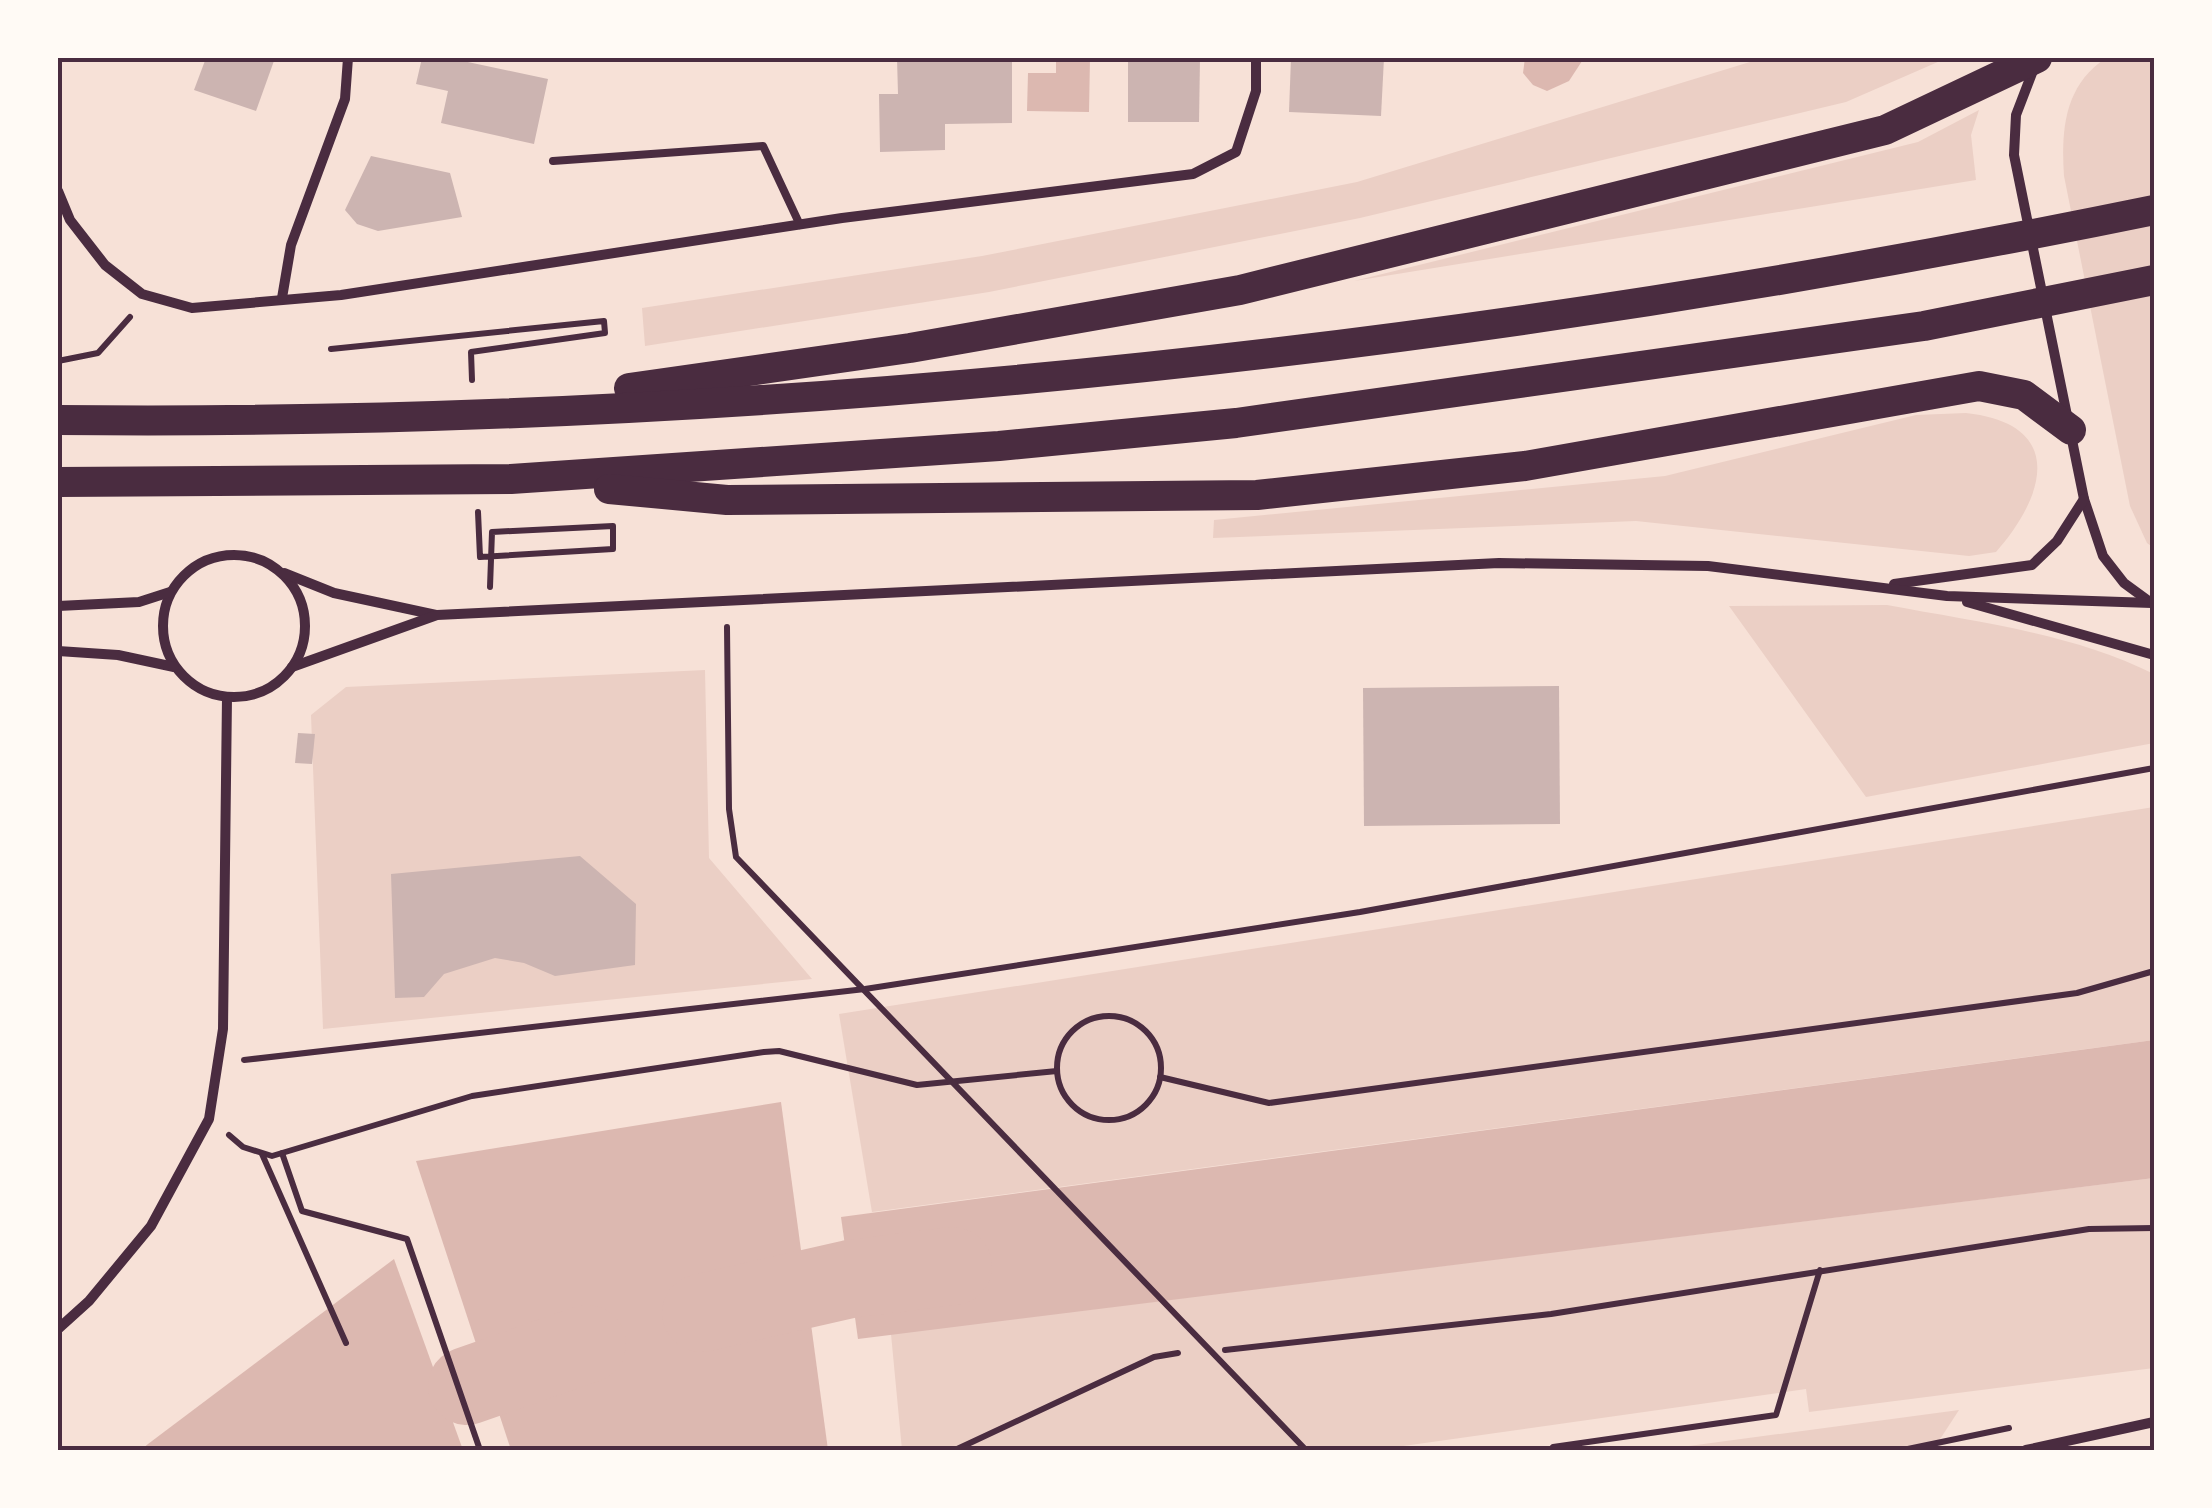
<svg xmlns="http://www.w3.org/2000/svg" width="2212" height="1508" font-family="'Golos Text',sans-serif">
	<style>
		.green { fill: #ebcfc5 }
		.water { fill: #dcb8b0 }
		.lines { fill: none; stroke-linecap: round; stroke-linejoin: round }
		.river { stroke: #dcb8b0; stroke-width: 78 }
		.building { fill: #ccb4b1 }
		.path { stroke: #4a2c40; stroke-width: 6 }
		.service { stroke: #4a2c40; stroke-width: 8 }
		.minor { stroke: #4a2c40; stroke-width: 10 }
		.motorway { stroke: #4a2c40; stroke-width: 30 }
		.neatline { fill: none; stroke: #4a2c40; stroke-width: 4 }
	</style>
	<rect width="100%" height="100%" fill="#f7e1d7"/>
	<g class="green">
		<path d="M 1763,58 L 1947,58 L 1846,102 L 1360,218 L 989,292 L 645,346 L 642,308 L 982,256 L 1357,182 Z"/>
		<path d="M 2106,58 L 2154,58 L 2154,548 L 2147,543 L 2130,506 L 2064,176 C 2061,130 2064,86 2106,58 Z"/>
		<path d="M 1979,110 L 1971,135 L 1976,180 L 1354,281 L 1918,142 Z"/>
		<path d="M 1966,413 C 2065,424 2047,494 1996,552 L 1969,556 L 1636,521 L 1213,538 L 1214,520 L 1665,476 L 1916,415 Z"/>
		<path d="M 1887,605 C 1977,622 2072,633 2154,674 L 2154,743 L 1866,797 L 1729,606 Z"/>
		<path d="M 705,670 L 709,858 L 812,979 L 323,1029 L 311,715 L 346,687 Z"/>
		<path d="M 2154,807 L 2154,1040 L 872,1212 L 839,1014 Z"/>
		<path d="M 2154,1178 L 2154,1368 L 1809,1412 L 1806,1389 L 1375,1450 L 902,1450 L 891,1334 Z"/>
		<path d="M 1959,1410 L 1933,1450 L 1659,1450 Z"/>
	</g>
	<g class="water">
		<path d="M 1056,58 L 1090,58 L 1089,112 L 1027,111 L 1028,73 L 1056,73 Z"/>
		<path d="M 1525,58 L 1584,58 L 1569,81 L 1547,91 L 1533,85 L 1523,73 Z"/>
		<path d="M 2154,1040 L 2154,1178 L 858,1339 L 841,1217 Z"/>
		<path d="M 781,1102 L 828,1450 L 511,1450 L 416,1161 Z"/>
		<path d="M 394,1259 L 463,1450 L 141,1450 L 148,1444 Z"/>
	</g>
	<g class="lines">
		<g class="river">
			<path d="M 701,1313 L 850,1279 L 953,1266"/>
			<path d="M 467,1386 L 587,1344"/>
		</g>
	</g>
	<g class="building">
		<path d="M 206,58 L 275,58 L 256,111 L 194,90 Z"/>
		<path d="M 422,58 L 449,58 L 548,79 L 534,144 L 441,123 L 448,91 L 416,84 Z"/>
		<path d="M 897,58 L 1012,58 L 1012,123 L 945,124 L 945,150 L 880,152 L 879,94 L 898,94 Z"/>
		<path d="M 1128,58 L 1200,58 L 1199,122 L 1128,122 Z"/>
		<path d="M 1291,58 L 1384,58 L 1381,116 L 1289,112 Z"/>
		<path d="M 371,156 L 450,173 L 462,217 L 378,231 L 357,224 L 345,210 Z"/>
		<path d="M 1559,686 L 1560,824 L 1364,826 L 1363,688 Z"/>
		<path d="M 298,733 L 315,734 L 312,764 L 295,763 Z"/>
		<path d="M 580,856 L 636,904 L 635,965 L 555,976 L 524,963 L 495,958 L 444,974 L 424,997 L 395,998 L 391,874 Z"/>
	</g>
	<g class="lines">
		<g class="path">
			<path d="M 331,349 L 604,321 L 605,333 L 471,352 L 472,380"/>
			<path d="M 58,361 L 98,353 L 130,317"/>
			<path d="M 478,512 L 480,557 L 613,549 L 613,526 L 492,532 L 490,587"/>
			<path d="M 727,627 L 729,809 L 736,857 L 1306,1450"/>
			<circle cx="1109" cy="1068" r="52"/>
			<path d="M 244,1060 L 865,989 L 1360,912 L 2154,768"/>
			<path d="M 1160,1077 L 1269,1103 L 2077,993 L 2154,971"/>
			<path d="M 229,1135 L 243,1147 L 272,1156 L 472,1096 L 764,1052 L 779,1051 L 917,1085 L 1057,1071"/>
			<path d="M 282,1153 L 302,1211 L 407,1239 L 480,1450"/>
			<path d="M 262,1154 L 346,1343"/>
			<path d="M 1225,1350 L 1551,1314 L 2089,1229 L 2154,1228"/>
			<path d="M 955,1450 L 1154,1357 L 1178,1353"/>
			<path d="M 1555,1450 L 1553,1447 L 1776,1415 L 1820,1270"/>
			<path d="M 1903,1450 L 2009,1428"/>
		</g>
		<path class="service" d="M 553,161 L 763,146 L 800,225"/>
		<g class="minor">
			<path d="M 2034,68 L 2016,115 L 2014,155 L 2084,499 L 2103,556 L 2124,583 L 2150,602"/>
			<path d="M 58,191 L 70,220 L 105,265 L 142,294 L 192,308 L 341,295 L 842,218 L 1193,174 L 1236,152 L 1256,91 L 1256,58"/>
			<path d="M 282,298 L 291,245 L 345,99 L 348,58"/>
			<circle cx="234" cy="626" r="71"/>
			<path d="M 284,573 L 334,593 L 436,615"/>
			<path d="M 1894,584 L 2032,565 L 2057,541 L 2084,499"/>
			<path d="M 1967,602 L 2154,655"/>
			<path d="M 58,606 L 139,602 L 170,592"/>
			<path d="M 58,651 L 118,655 L 174,667"/>
			<path d="M 292,667 L 437,615 L 1499,563 L 1708,566 L 1947,596 L 2152,603"/>
			<path d="M 58,1329 L 89,1301 L 151,1226 L 209,1119 L 223,1029 L 227,697"/>
			<path d="M 2026,1450 L 2154,1422"/>
		</g>
		<g class="motorway">
			<path d="M 629,388 L 910,348 L 1240,290 L 1885,130 L 2037,58"/>
			<path d="M 58,420 C 762,427 1465,351 2154,210"/>
			<path d="M 58,482 L 511,479 L 999,446 L 1236,423 L 1924,326 L 2154,280"/>
			<path d="M 609,489 L 727,500 L 1257,495 L 1525,466 L 1979,386 L 2024,395 L 2071,430"/>
		</g>
	</g>
	<rect width="2212" height="1508" fill="none" stroke="#fffaf5" stroke-width="120"/>
	<rect x="60" y="60" width="2092" height="1388" class="neatline"/>
</svg>
